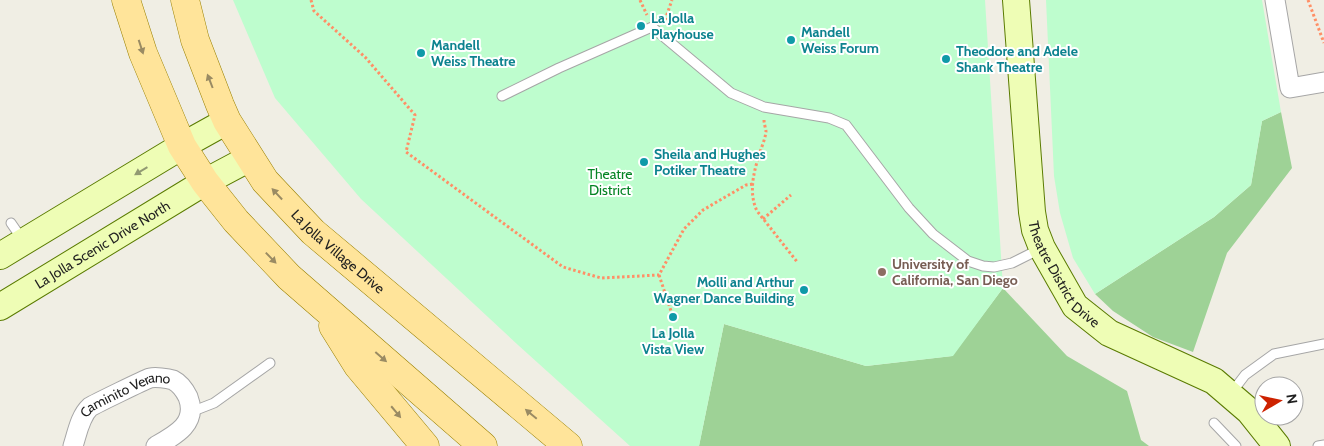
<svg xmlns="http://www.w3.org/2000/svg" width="1324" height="446" font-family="Cabin,sans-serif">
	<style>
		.forest { fill: #9ed296 }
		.park { fill: #befdce }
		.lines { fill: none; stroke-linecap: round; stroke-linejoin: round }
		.lane-casing { stroke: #a6a6a6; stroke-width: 11 }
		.street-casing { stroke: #a6a6a6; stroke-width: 21 }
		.secondary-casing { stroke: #5a7b00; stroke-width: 28 }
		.primary-casing { stroke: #998000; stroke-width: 29 }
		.path { stroke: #ff8f66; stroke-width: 3; stroke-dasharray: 2.5 2.5; stroke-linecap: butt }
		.lane { stroke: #fff; stroke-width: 9 }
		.street { stroke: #fff; stroke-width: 19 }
		.secondary { stroke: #eefdb5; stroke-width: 26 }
		.primary { stroke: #ffe49a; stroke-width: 28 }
		.oneway { fill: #9a8b63 }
		.oneway2 { fill: #919972 }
		.culture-dot { fill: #0f9aa8; stroke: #fff; stroke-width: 2 }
		.education-dot { fill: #8d6e63; stroke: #fff; stroke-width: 2 }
		.labels { text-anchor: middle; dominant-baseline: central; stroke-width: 4; stroke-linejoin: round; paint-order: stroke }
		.culture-label { font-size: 14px; font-weight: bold; fill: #0d838f; stroke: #fff; text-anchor: start }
		.park-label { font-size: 14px; fill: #058424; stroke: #fff }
		.street-label { font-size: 14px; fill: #1f1f1f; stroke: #fff }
		.education-label { font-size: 14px; font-weight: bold; fill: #785e54; stroke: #fff; text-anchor: start }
	</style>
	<rect width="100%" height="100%" fill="#f0eee4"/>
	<g class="forest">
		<path d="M 1281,112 L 1292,168 L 1227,253 L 1193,352 L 1153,337 L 1113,311 L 1095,294 L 1214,217 L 1251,185 L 1262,121 Z"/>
		<path d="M 1003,288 L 1067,356 L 1127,391 L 1141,440 L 1149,446 L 699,446 L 724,324 L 866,366 L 952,356 Z"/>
	</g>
	<g class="park">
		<path d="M 233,0 L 985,0 L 1003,288 L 953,356 L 866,366 L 724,324 L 699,446 L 630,446 L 518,345 L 361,199 L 275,98 Z"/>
		<path d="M 1046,0 L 1262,0 L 1281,112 L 1262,121 L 1251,185 L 1214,217 L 1095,294 L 1073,258 L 1060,213 L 1054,176 Z"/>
	</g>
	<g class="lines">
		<defs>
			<g id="lane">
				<path d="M 502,96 L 559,68 L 652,27 L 731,93 L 764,107 L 829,118 L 846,125 L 909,208 L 933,234 L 968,261 L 983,266 L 994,267 L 1012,263 L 1040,249"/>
				<path d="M 11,223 L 22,239"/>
				<path d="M 1232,392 L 1245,375 L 1274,354 L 1324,344"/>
				<path d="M 191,412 L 214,403 L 270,363"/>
				<path d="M 1214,423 L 1236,446"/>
				<path d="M 1318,446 L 1324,445"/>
			</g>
			<g id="street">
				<path d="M 1275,0 L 1290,88 L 1324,82"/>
				<path id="s1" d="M 73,446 C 77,434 80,416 90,407 C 95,404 144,380 150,378 C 155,377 167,378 173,380 C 179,383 185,391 188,397 C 198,423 176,435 156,446"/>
			</g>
			<g id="secondary">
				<path id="s2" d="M 1016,0 L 1032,212 L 1035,230 L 1042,248 L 1075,306 L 1109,333 L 1214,381 L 1249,411 L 1277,446"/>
				<path d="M 0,256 L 182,146 L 227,121"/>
				<path id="s3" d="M 0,307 L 205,182 L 250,158"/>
			</g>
			<g id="primary">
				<path d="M 126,0 L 143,53 L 182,146 L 205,182 L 236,221 L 289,277 L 483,446"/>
				<path id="s4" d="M 185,0 L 195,40 L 220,105 L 227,121 L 265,181 L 313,232 L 568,446"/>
				<path d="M 333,326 L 358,366 L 425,446"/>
			</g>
		</defs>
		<use href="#lane" class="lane-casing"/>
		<use href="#street" class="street-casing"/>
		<use href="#secondary" class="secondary-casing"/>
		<use href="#primary" class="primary-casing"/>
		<g class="path">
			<path d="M 311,0 L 314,11 L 365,57 L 415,115 L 406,152 L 563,267 L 601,278 L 659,275 L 684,229 L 703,210 L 746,185 L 753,184"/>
			<path d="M 640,0 L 647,15"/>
			<path d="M 1308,0 L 1324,43"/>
			<path d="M 665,20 L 672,0"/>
			<path d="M 764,120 C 764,124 766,129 766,132 C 765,139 762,146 760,152 C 754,171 748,192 757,211 L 798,263"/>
			<path d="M 763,219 L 791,195"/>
			<path d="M 659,275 L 673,317"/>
		</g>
		<use href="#lane" class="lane"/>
		<use href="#street" class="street"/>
		<use href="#secondary" class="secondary"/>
		<use href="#primary" class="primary"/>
	</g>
	<defs><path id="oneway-solid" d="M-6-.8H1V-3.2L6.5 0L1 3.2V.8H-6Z" transform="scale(1.25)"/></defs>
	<g class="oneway">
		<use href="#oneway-solid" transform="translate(141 47) rotate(72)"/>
		<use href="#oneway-solid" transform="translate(210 81) rotate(-111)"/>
		<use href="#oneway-solid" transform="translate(277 194) rotate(-133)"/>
		<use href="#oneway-solid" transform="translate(271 258) rotate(46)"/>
		<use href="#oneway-solid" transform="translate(381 357) rotate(41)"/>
		<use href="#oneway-solid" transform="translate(396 412) rotate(50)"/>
		<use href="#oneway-solid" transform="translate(531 414) rotate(-140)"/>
	</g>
	<use class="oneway2" href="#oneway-solid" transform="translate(141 171) rotate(149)"/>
	<g class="culture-dot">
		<circle cx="641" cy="26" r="5"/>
		<circle cx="791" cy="40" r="5"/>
		<circle cx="421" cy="53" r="5"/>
		<circle cx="946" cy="59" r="5"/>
		<circle cx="644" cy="162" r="5"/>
		<circle cx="804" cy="290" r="5"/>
		<circle cx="673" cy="317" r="5"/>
	</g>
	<circle class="education-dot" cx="882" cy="272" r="5"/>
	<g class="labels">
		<g class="culture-label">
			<text x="651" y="18">La Jolla<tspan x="651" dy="16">Playhouse</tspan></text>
			<text x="801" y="32">Mandell<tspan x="801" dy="16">Weiss Forum</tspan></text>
			<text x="431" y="45">Mandell<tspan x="431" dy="16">Weiss Theatre</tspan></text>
			<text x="956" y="51">Theodore and Adele<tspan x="956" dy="16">Shank Theatre</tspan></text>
			<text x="654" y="154">Sheila and Hughes<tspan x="654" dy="16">Potiker Theatre</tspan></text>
			<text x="794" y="282" text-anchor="end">Molli and Arthur<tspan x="794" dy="16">Wagner Dance Building</tspan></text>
			<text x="673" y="333" text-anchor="middle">La Jolla<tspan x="673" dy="16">Vista View</tspan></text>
		</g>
		<g class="park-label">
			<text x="610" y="174">Theatre<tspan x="610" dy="16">District</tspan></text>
		</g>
		<g class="street-label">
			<text stroke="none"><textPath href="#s3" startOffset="120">La Jolla Scenic Drive North</textPath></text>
			<text stroke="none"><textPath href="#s4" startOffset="301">La Jolla Village Drive</textPath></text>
			<text stroke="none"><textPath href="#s2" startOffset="284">Theatre District Drive</textPath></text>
			<text stroke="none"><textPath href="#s1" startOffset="81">Caminito Verano</textPath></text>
		</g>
		<g class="education-label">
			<text x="892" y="264">University of<tspan x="892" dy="16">California, San Diego</tspan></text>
		</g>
	</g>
	<g transform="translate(1279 401) rotate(81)"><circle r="24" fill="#ffffff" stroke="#a5a5a5"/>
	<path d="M0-4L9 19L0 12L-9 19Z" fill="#cd2200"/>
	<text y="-8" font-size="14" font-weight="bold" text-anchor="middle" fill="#1f1f1f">N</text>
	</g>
</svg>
